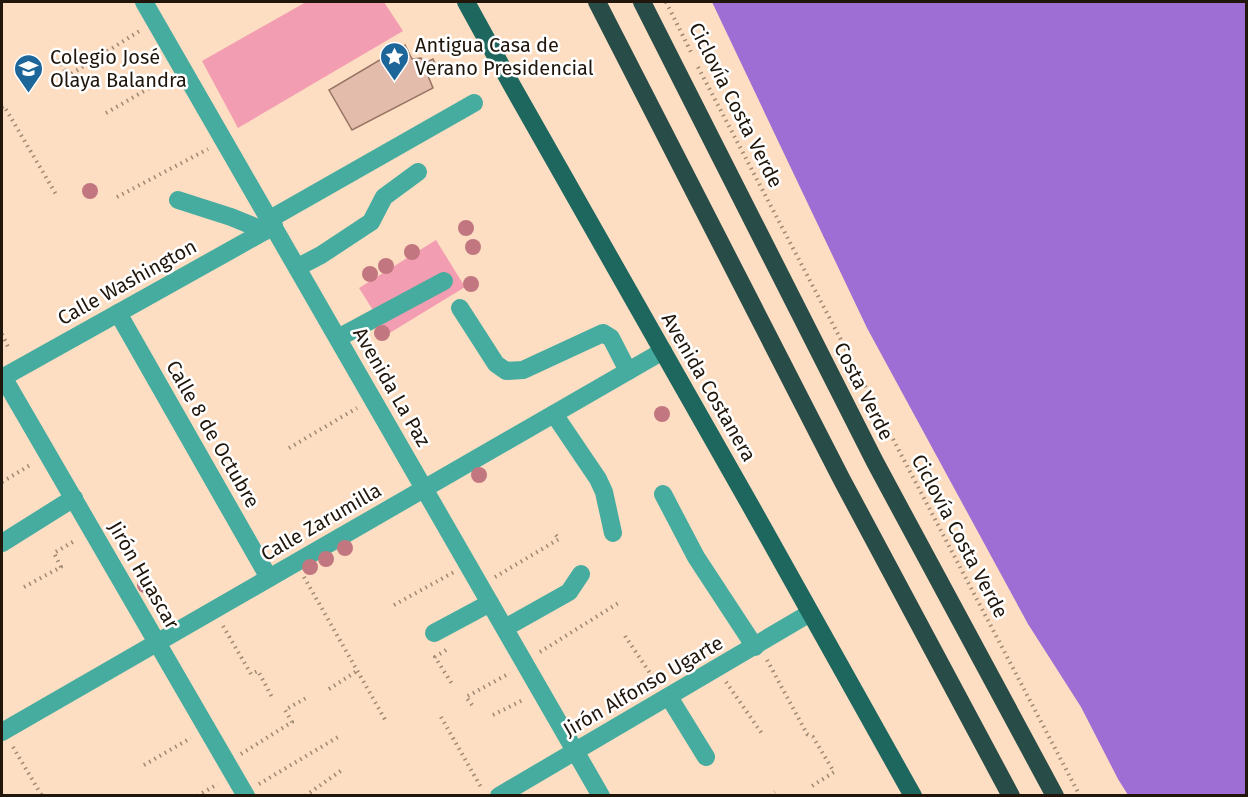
<svg xmlns="http://www.w3.org/2000/svg" width="1248" height="797" font-family="'Fira Sans',sans-serif">
	<style>
		.green { fill: #f39db2 }
		.water { fill: #9f6ed4 }
		.building { fill: #e3bcab; stroke: #987465; stroke-width: 1.5 }
		.lines { fill: none; stroke-linecap: round; stroke-linejoin: round }
		.path { stroke: #9f8974; stroke-width: 4; stroke-dasharray: 1.5 4.5; stroke-linecap: butt }
		.minor { stroke: #45ac9f; stroke-width: 18 }
		.major { stroke: #1d675f; stroke-width: 18 }
		.highway { stroke: #284c47; stroke-width: 18 }
		.tree { fill: #c27780 }
		.labels { text-anchor: middle; dominant-baseline: central; stroke-width: 5; stroke-linejoin: round; paint-order: stroke }
		.poi-label { font-size: 20px; fill: #20160b; stroke: #fff; text-anchor: start }
		.street-label { font-size: 20px; fill: #20160b; stroke: #fff }
	</style>
	<rect width="100%" height="100%" fill="#fddec2"/>
	<g class="green">
		<path d="M 306,2 L 384,2 L 403,31 L 238,128 L 202,61 Z"/>
		<path d="M 436,240 L 465,287 L 388,334 L 359,288 Z"/>
	</g>
	<path class="water" d="M 712,2 L 1246,2 L 1246,795 L 1128,795 L 1118,779 L 1081,707 L 1028,624 L 867,328 Z"/>
	<path class="building" d="M 405,45 L 412,59 L 421,58 L 425,63 L 433,59 L 436,66 L 426,71 L 433,88 L 352,130 L 329,90 Z"/>
	<g class="lines">
		<g class="path">
			<path d="M 666,2 L 691,52"/>
			<path d="M 58,59 L 68,76 L 141,30"/>
			<path d="M 698,67 L 1080,796"/>
			<path d="M 2,107 L 4,106 L 57,196"/>
			<path d="M 106,113 L 167,78"/>
			<path d="M 117,197 L 208,149"/>
			<path d="M 2,334 L 9,349"/>
			<path d="M 289,448 L 357,408"/>
			<path d="M 2,482 L 32,464"/>
			<path d="M 304,577 L 387,723"/>
			<path d="M 495,577 L 559,539 L 555,534"/>
			<path d="M 24,587 L 61,567 L 54,553 L 76,540"/>
			<path d="M 394,605 L 454,572"/>
			<path d="M 223,626 L 251,674 L 258,671 L 272,697"/>
			<path d="M 625,636 L 656,682"/>
			<path d="M 446,650 L 435,657 L 452,684"/>
			<path d="M 540,652 L 620,602"/>
			<path d="M 767,660 L 807,734 L 813,737 L 834,772 L 812,786"/>
			<path d="M 726,682 L 763,735"/>
			<path d="M 329,689 L 357,671"/>
			<path d="M 472,705 L 466,697 L 510,673"/>
			<path d="M 493,715 L 525,699"/>
			<path d="M 441,717 L 482,789"/>
			<path d="M 13,747 L 42,796"/>
			<path d="M 241,754 L 292,722 L 285,710 L 306,698"/>
			<path d="M 144,765 L 191,738"/>
			<path d="M 259,784 L 338,737"/>
			<path d="M 197,796 L 218,784"/>
			<path d="M 305,796 L 342,770"/>
			<path d="M 770,796 L 775,792"/>
		</g>
		<g class="minor">
			<path d="M 144,2 L 601,796"/>
			<path d="M 178,200 L 231,217 L 265,231"/>
			<path d="M 270,219 L 474,103"/>
			<path d="M 298,267 L 321,255 L 371,222 L 384,197 L 418,172"/>
			<path d="M 460,308 L 496,364 L 506,371 L 523,370 L 603,333 L 611,338 L 628,371"/>
			<path d="M 118,313 L 269,578"/>
			<path d="M 338,338 L 444,281"/>
			<path d="M 3,377 L 246,796"/>
			<path d="M 2,378 L 274,226"/>
			<path d="M 554,414 L 598,479 L 604,492 L 613,533"/>
			<path d="M 663,494 L 696,557 L 755,647"/>
			<path d="M 2,543 L 74,498"/>
			<path d="M 505,628 L 569,592 L 581,574"/>
			<path d="M 434,633 L 490,603"/>
			<path d="M 669,697 L 706,757"/>
			<path d="M 2,732 L 663,351"/>
			<path d="M 499,796 L 810,613"/>
		</g>
		<path class="major" d="M 466,2 L 510,82 L 753,510 L 913,796"/>
		<g class="highway">
			<path d="M 597,2 L 842,480 L 1011,796"/>
			<path d="M 642,2 L 875,462 L 1055,796"/>
		</g>
	</g>
	<g class="tree">
		<circle cx="90" cy="191" r="8"/>
		<circle cx="466" cy="228" r="8"/>
		<circle cx="473" cy="247" r="8"/>
		<circle cx="412" cy="252" r="8"/>
		<circle cx="386" cy="266" r="8"/>
		<circle cx="370" cy="274" r="8"/>
		<circle cx="471" cy="284" r="8"/>
		<circle cx="382" cy="333" r="8"/>
		<circle cx="662" cy="414" r="8"/>
		<circle cx="479" cy="475" r="8"/>
		<circle cx="345" cy="548" r="8"/>
		<circle cx="326" cy="559" r="8"/>
		<circle cx="310" cy="567" r="8"/>
		<circle cx="145" cy="585" r="8"/>
	</g>
	<defs>
		<symbol id="sight-pin" viewBox="-11 -11 22 30"><path d="M0 17L-7.5 6A9.5 9.5 0 1 1 7.5 6Z" fill="#1c669a" stroke="#fff"/><path d="M0-6L1.8-2.2L6-1.7L2.9 1.2L3.7 5.4L0 3.3L-3.7 5.4L-2.9 1.2L-6-1.7L-1.8-2.2Z" fill="#fff"/></symbol>
		<symbol id="school-pin" viewBox="-11 -11 22 30"><path d="M0 17L-7.5 6A9.5 9.5 0 1 1 7.5 6Z" fill="#1c669a" stroke="#fff"/><path d="M0-5L7-2L0 1L-7-2ZM-4 1L0 2.5L4 1V4Q0 6-4 4Z" fill="#fff"/></symbol>
	</defs>
	<g fill-rule="evenodd">
		<use href="#sight-pin" x="378" y="40" width="33" height="45"/>
		<use href="#school-pin" x="12" y="52" width="33" height="45"/>
	</g>
	<g class="labels">
		<g class="poi-label">
			<text x="415" y="45">Antigua Casa de<tspan x="415" dy="23">Verano Presidencial</tspan></text>
			<text x="50" y="57">Colegio José<tspan x="50" dy="23">Olaya Balandra</tspan></text>
		</g>
		<g class="street-label">
			<text transform="translate(736 105) rotate(63)">Ciclovía Costa Verde</text>
			<text transform="translate(127 282) rotate(-29)">Calle Washington</text>
			<text transform="translate(392 387) rotate(60)">Avenida La Paz</text>
			<text transform="translate(709 387) rotate(60)">Avenida Costanera</text>
			<text transform="translate(864 391) rotate(63)">Costa Verde</text>
			<text transform="translate(213 434) rotate(60)">Calle 8 de Octubre</text>
			<text transform="translate(321 522) rotate(-30)">Calle Zarumilla</text>
			<text transform="translate(960 536) rotate(62)">Ciclovía Costa Verde</text>
			<text transform="translate(144 575) rotate(60)">Jirón Huascar</text>
			<text transform="translate(643 686) rotate(-30)">Jirón Alfonso Ugarte</text>
		</g>
	</g>
	<rect width="1248" height="797" fill="none" stroke="#20160b" stroke-width="6"/>
</svg>
